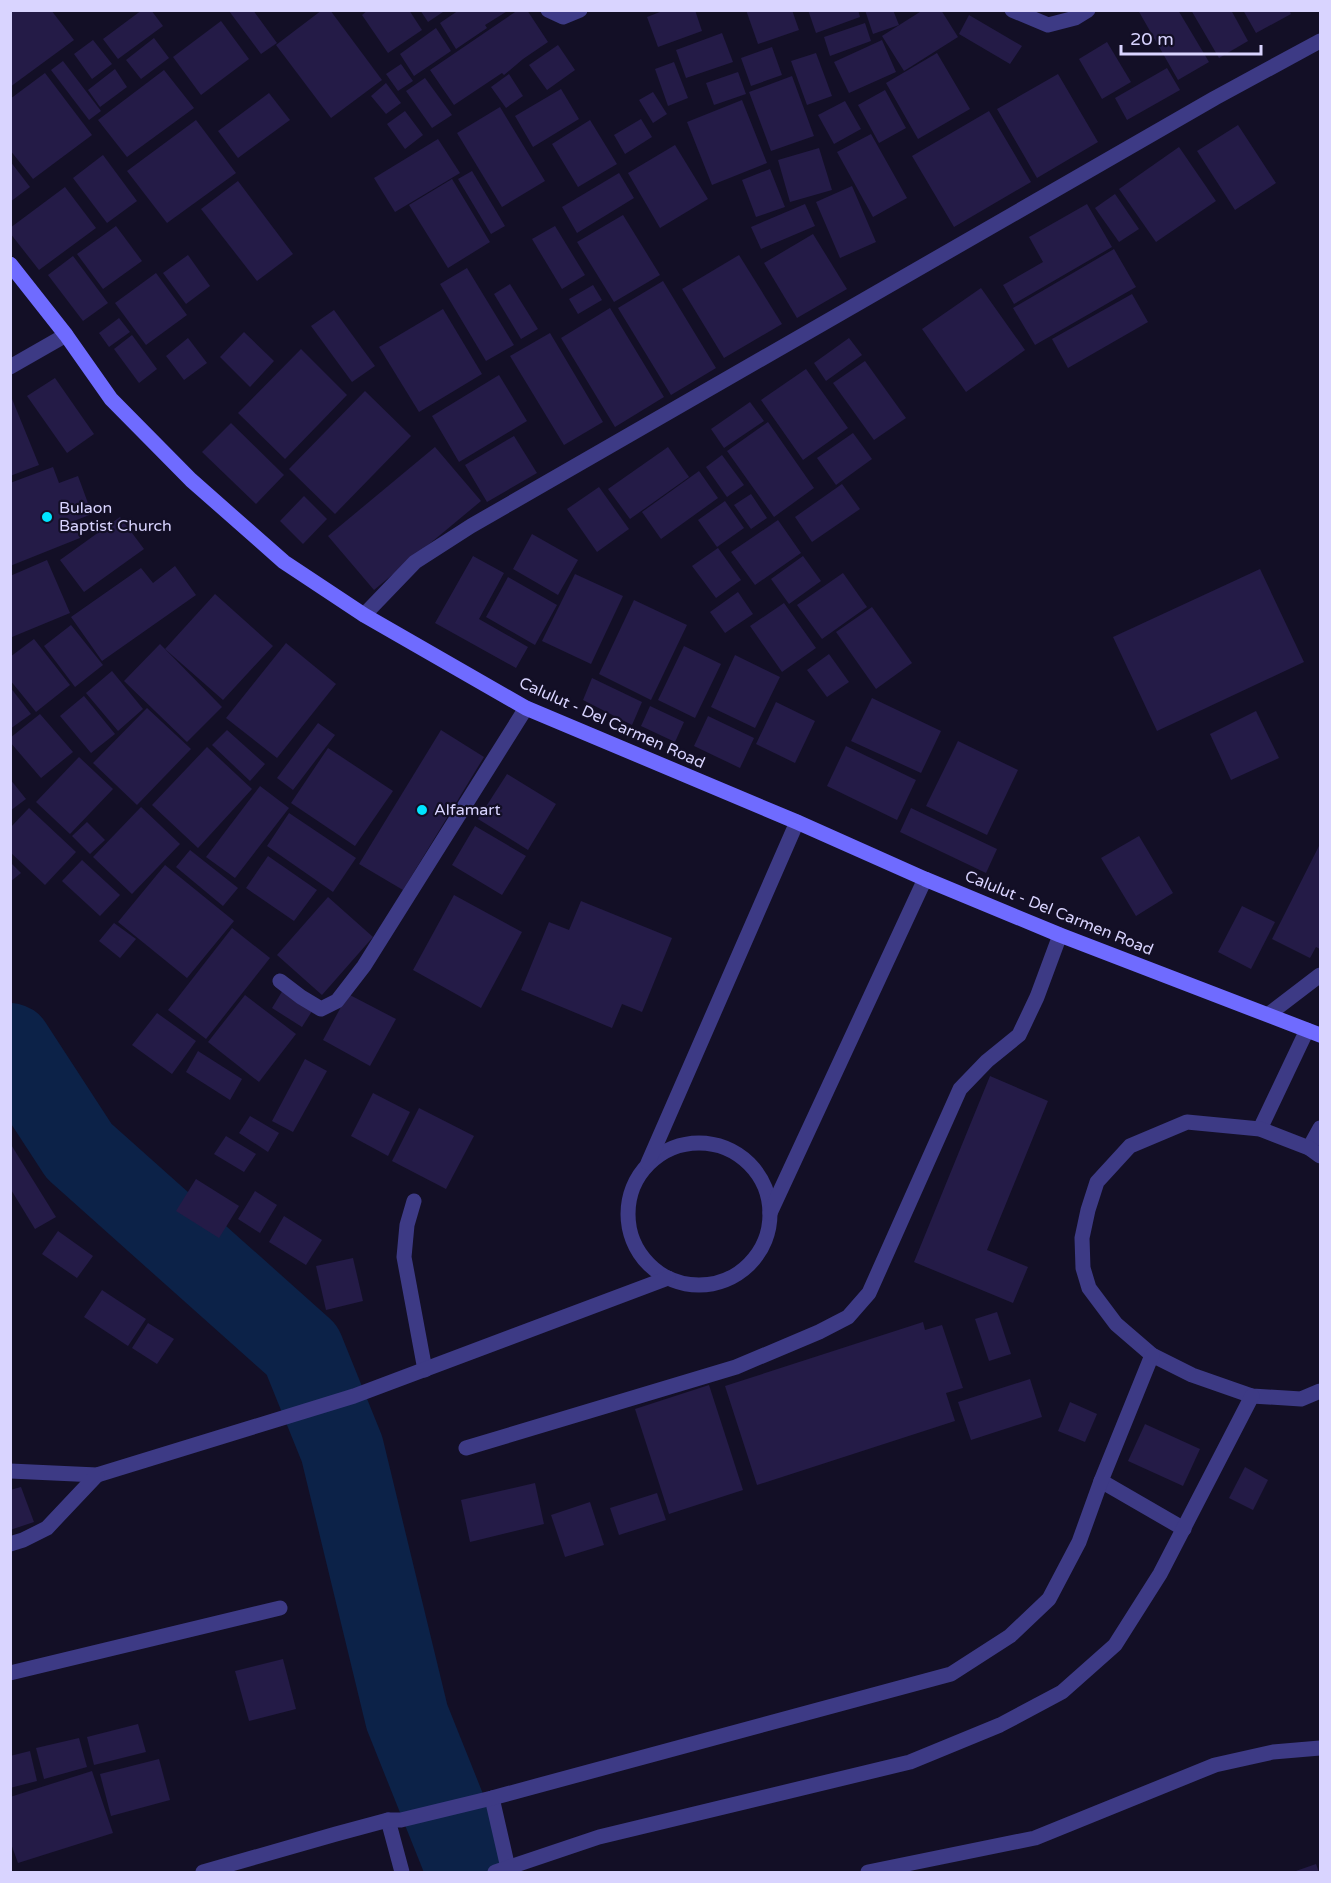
<svg xmlns="http://www.w3.org/2000/svg" width="1331" height="1883" font-family="'Varela Round',sans-serif">
	<style>
		.lines { fill: none; stroke-linecap: round; stroke-linejoin: round }
		.river { stroke: #0c2248; stroke-width: 84 }
		.building { fill: #241b47 }
		.service { stroke: #3d3a85; stroke-width: 15 }
		.minor { stroke: #3d3a85; stroke-width: 15 }
		.tertiary { stroke: #3d3a85; stroke-width: 15 }
		.secondary { stroke: #6f6bff; stroke-width: 15 }
		.poi-dot { fill: #00e5ff; stroke: #130f26; stroke-width: 2 }
		.labels { text-anchor: middle; dominant-baseline: central; stroke-width: 4.5; stroke-linejoin: round; paint-order: stroke }
		.poi-label { font-size: 16px; fill: #d9d4ff; stroke: #130f26; text-anchor: start }
		.street-label { font-size: 16px; fill: #d9d4ff; stroke: #130f26 }
	</style>
	<rect width="100%" height="100%" fill="#130f26"/>
	<g class="lines">
		<path class="river" d="M 10,1045 L 79,1151 L 302,1350 L 342,1449 L 407,1717 L 469,1872"/>
	</g>
	<g class="building">
		<path d="M 10,10 L 51,10 L 74,40 L 10,87 Z"/>
		<path d="M 142,10 L 151,10 L 163,26 L 118,59 L 103,39 Z"/>
		<path d="M 230,10 L 253,10 L 277,43 L 261,54 L 229,11 Z"/>
		<path d="M 322,10 L 330,10 L 382,80 L 331,118 L 276,45 Z"/>
		<path d="M 368,10 L 409,10 L 422,30 L 388,53 L 362,15 Z"/>
		<path d="M 420,10 L 446,10 L 428,22 Z"/>
		<path d="M 459,10 L 509,10 L 485,25 L 487,28 L 456,49 L 440,23 Z"/>
		<path d="M 518,10 L 527,10 L 548,42 L 523,59 L 504,75 L 502,73 L 454,105 L 430,70 Z"/>
		<path d="M 665,10 L 695,10 L 702,31 L 658,47 L 647,17 Z"/>
		<path d="M 746,10 L 792,10 L 799,30 L 758,44 Z"/>
		<path d="M 808,10 L 858,10 L 860,17 L 816,33 Z"/>
		<path d="M 865,10 L 893,10 L 899,25 L 873,34 Z"/>
		<path d="M 923,10 L 941,10 L 958,37 L 904,71 L 882,36 Z"/>
		<path d="M 1138,10 L 1178,10 L 1209,62 L 1178,80 Z"/>
		<path d="M 1191,10 L 1231,10 L 1248,41 L 1219,58 Z"/>
		<path d="M 1243,10 L 1289,10 L 1291,14 L 1256,33 Z"/>
		<path d="M 969,15 L 1022,46 L 1010,64 L 959,34 Z"/>
		<path d="M 221,21 L 249,59 L 201,95 L 173,57 Z"/>
		<path d="M 865,23 L 871,41 L 830,56 L 824,37 Z"/>
		<path d="M 436,28 L 451,51 L 414,76 L 400,54 Z"/>
		<path d="M 722,33 L 733,62 L 686,78 L 676,50 Z"/>
		<path d="M 154,38 L 169,58 L 141,79 L 126,60 Z"/>
		<path d="M 93,40 L 112,64 L 92,79 L 74,54 Z"/>
		<path d="M 882,40 L 896,72 L 849,93 L 834,62 Z"/>
		<path d="M 1107,42 L 1131,82 L 1102,99 L 1079,59 Z"/>
		<path d="M 558,45 L 575,70 L 547,90 L 529,65 Z"/>
		<path d="M 772,47 L 782,75 L 751,86 L 741,58 Z"/>
		<path d="M 816,53 L 832,96 L 807,105 L 791,61 Z"/>
		<path d="M 937,53 L 970,109 L 918,139 L 886,83 Z"/>
		<path d="M 63,61 L 101,111 L 89,120 L 51,70 Z"/>
		<path d="M 674,62 L 688,98 L 668,106 L 655,69 Z"/>
		<path d="M 401,64 L 413,81 L 398,91 L 386,74 Z"/>
		<path d="M 1167,68 L 1180,90 L 1127,120 L 1115,98 Z"/>
		<path d="M 115,69 L 127,87 L 100,107 L 88,90 Z"/>
		<path d="M 164,70 L 194,108 L 127,157 L 98,120 Z"/>
		<path d="M 738,72 L 746,94 L 714,105 L 706,83 Z"/>
		<path d="M 45,73 L 92,135 L 33,179 L 10,150 L 10,99 Z"/>
		<path d="M 509,74 L 523,96 L 506,108 L 491,87 Z"/>
		<path d="M 1058,74 L 1098,142 L 1037,178 L 997,109 Z"/>
		<path d="M 792,76 L 814,136 L 771,151 L 749,92 Z"/>
		<path d="M 425,78 L 452,115 L 432,128 L 406,91 Z"/>
		<path d="M 386,83 L 401,103 L 386,114 L 371,96 Z"/>
		<path d="M 561,89 L 579,119 L 533,147 L 515,116 Z"/>
		<path d="M 885,90 L 906,128 L 879,143 L 858,105 Z"/>
		<path d="M 653,92 L 667,114 L 653,123 L 639,100 Z"/>
		<path d="M 269,93 L 290,120 L 238,158 L 218,131 Z"/>
		<path d="M 742,100 L 767,163 L 712,185 L 687,122 Z"/>
		<path d="M 845,101 L 861,129 L 834,144 L 818,115 Z"/>
		<path d="M 500,107 L 545,181 L 502,207 L 457,133 Z"/>
		<path d="M 405,111 L 423,135 L 405,149 L 387,124 Z"/>
		<path d="M 989,111 L 1031,182 L 954,227 L 912,156 Z"/>
		<path d="M 641,119 L 652,137 L 625,154 L 614,135 Z"/>
		<path d="M 196,120 L 236,173 L 167,223 L 127,171 Z"/>
		<path d="M 590,120 L 617,164 L 578,187 L 552,144 Z"/>
		<path d="M 1238,125 L 1276,183 L 1235,210 L 1197,151 Z"/>
		<path d="M 871,134 L 907,198 L 873,217 L 837,152 Z"/>
		<path d="M 438,139 L 460,173 L 395,212 L 374,178 Z"/>
		<path d="M 675,145 L 708,199 L 660,228 L 628,173 Z"/>
		<path d="M 1179,147 L 1216,201 L 1156,242 L 1119,189 Z"/>
		<path d="M 819,148 L 832,190 L 790,202 L 778,160 Z"/>
		<path d="M 103,155 L 137,201 L 107,223 L 73,178 Z"/>
		<path d="M 10,161 L 30,187 L 10,202 Z"/>
		<path d="M 770,169 L 785,207 L 756,217 L 742,180 Z"/>
		<path d="M 472,171 L 505,226 L 491,234 L 458,179 Z"/>
		<path d="M 619,173 L 634,198 L 577,233 L 562,207 Z"/>
		<path d="M 452,179 L 490,242 L 448,268 L 409,205 Z"/>
		<path d="M 238,181 L 293,254 L 257,281 L 201,209 Z"/>
		<path d="M 852,186 L 876,242 L 840,258 L 816,202 Z"/>
		<path d="M 65,187 L 96,228 L 39,270 L 10,233 L 10,228 Z"/>
		<path d="M 1115,194 L 1139,229 L 1119,242 L 1095,208 Z"/>
		<path d="M 805,204 L 815,226 L 761,249 L 751,227 Z"/>
		<path d="M 1087,204 L 1112,247 L 1014,304 L 1003,285 L 1043,262 L 1029,237 Z"/>
		<path d="M 623,215 L 660,275 L 614,302 L 577,242 Z"/>
		<path d="M 116,226 L 142,261 L 103,289 L 77,254 Z"/>
		<path d="M 555,226 L 585,275 L 562,289 L 532,239 Z"/>
		<path d="M 813,234 L 847,289 L 797,318 L 764,263 Z"/>
		<path d="M 1114,249 L 1136,287 L 1035,345 L 1013,308 Z"/>
		<path d="M 188,255 L 210,286 L 186,304 L 163,273 Z"/>
		<path d="M 739,255 L 782,324 L 724,358 L 682,289 Z"/>
		<path d="M 73,256 L 108,303 L 83,321 L 48,275 Z"/>
		<path d="M 467,268 L 514,345 L 486,361 L 440,284 Z"/>
		<path d="M 156,273 L 187,315 L 146,345 L 115,303 Z"/>
		<path d="M 663,281 L 716,368 L 671,395 L 618,308 Z"/>
		<path d="M 510,284 L 538,329 L 521,339 L 494,294 Z"/>
		<path d="M 593,285 L 602,300 L 578,314 L 569,299 Z"/>
		<path d="M 981,288 L 1025,350 L 966,392 L 922,329 Z"/>
		<path d="M 1132,294 L 1148,322 L 1068,368 L 1052,339 Z"/>
		<path d="M 610,308 L 664,397 L 615,427 L 561,338 Z"/>
		<path d="M 443,309 L 482,374 L 419,412 L 379,347 Z"/>
		<path d="M 334,310 L 375,366 L 352,382 L 311,326 Z"/>
		<path d="M 119,318 L 130,332 L 109,347 L 99,333 Z"/>
		<path d="M 244,332 L 274,361 L 250,387 L 220,357 Z"/>
		<path d="M 550,333 L 603,422 L 564,445 L 510,356 Z"/>
		<path d="M 132,335 L 157,369 L 139,383 L 114,349 Z"/>
		<path d="M 188,338 L 207,363 L 184,380 L 166,356 Z"/>
		<path d="M 849,338 L 862,355 L 826,381 L 814,363 Z"/>
		<path d="M 301,349 L 347,395 L 285,459 L 238,413 Z"/>
		<path d="M 865,361 L 906,418 L 874,440 L 833,383 Z"/>
		<path d="M 806,369 L 848,428 L 803,460 L 761,400 Z"/>
		<path d="M 499,375 L 527,421 L 459,462 L 432,416 Z"/>
		<path d="M 55,378 L 94,434 L 67,453 L 27,396 Z"/>
		<path d="M 365,391 L 411,436 L 335,514 L 289,469 Z"/>
		<path d="M 10,394 L 39,465 L 10,476 Z"/>
		<path d="M 750,402 L 764,421 L 724,448 L 711,429 Z"/>
		<path d="M 768,422 L 814,488 L 774,517 L 727,451 Z"/>
		<path d="M 231,423 L 284,475 L 256,504 L 202,452 Z"/>
		<path d="M 853,433 L 872,459 L 836,485 L 817,458 Z"/>
		<path d="M 514,436 L 537,473 L 487,502 L 465,465 Z"/>
		<path d="M 435,447 L 481,501 L 374,590 L 328,536 Z"/>
		<path d="M 668,447 L 689,477 L 630,519 L 608,489 Z"/>
		<path d="M 722,455 L 744,485 L 727,497 L 706,467 Z"/>
		<path d="M 53,467 L 59,483 L 78,476 L 92,514 L 74,521 L 80,538 L 10,566 L 10,483 Z"/>
		<path d="M 699,471 L 718,498 L 661,539 L 642,512 Z"/>
		<path d="M 842,484 L 860,509 L 812,542 L 795,517 Z"/>
		<path d="M 599,487 L 629,529 L 597,552 L 567,509 Z"/>
		<path d="M 751,494 L 767,518 L 751,529 L 734,505 Z"/>
		<path d="M 304,496 L 327,519 L 303,544 L 280,521 Z"/>
		<path d="M 725,501 L 744,528 L 717,547 L 698,520 Z"/>
		<path d="M 120,517 L 144,549 L 84,592 L 60,560 Z"/>
		<path d="M 778,520 L 801,553 L 755,585 L 731,552 Z"/>
		<path d="M 532,534 L 578,560 L 558,595 L 513,569 Z"/>
		<path d="M 718,548 L 741,580 L 716,598 L 692,566 Z"/>
		<path d="M 473,556 L 504,573 L 479,619 L 528,647 L 516,668 L 435,623 Z"/>
		<path d="M 803,556 L 821,581 L 789,604 L 771,579 Z"/>
		<path d="M 47,560 L 70,613 L 12,637 L 10,632 L 10,576 Z"/>
		<path d="M 175,566 L 196,595 L 102,661 L 71,617 L 141,568 L 153,583 Z"/>
		<path d="M 1260,569 L 1304,662 L 1157,731 L 1113,637 Z"/>
		<path d="M 843,573 L 867,607 L 822,639 L 797,605 Z"/>
		<path d="M 575,574 L 623,596 L 591,664 L 542,641 Z"/>
		<path d="M 508,577 L 557,605 L 535,645 L 486,617 Z"/>
		<path d="M 738,592 L 753,614 L 725,633 L 710,612 Z"/>
		<path d="M 215,594 L 273,646 L 223,700 L 165,649 Z"/>
		<path d="M 634,600 L 687,625 L 651,700 L 599,674 Z"/>
		<path d="M 784,603 L 816,648 L 782,672 L 750,626 Z"/>
		<path d="M 872,607 L 912,663 L 876,689 L 836,632 Z"/>
		<path d="M 71,625 L 103,665 L 75,687 L 44,646 Z"/>
		<path d="M 34,639 L 70,685 L 36,712 L 10,680 L 10,657 Z"/>
		<path d="M 286,643 L 336,684 L 277,758 L 226,718 Z"/>
		<path d="M 160,644 L 222,707 L 187,742 L 124,681 Z"/>
		<path d="M 684,646 L 721,664 L 695,718 L 658,700 Z"/>
		<path d="M 829,654 L 849,682 L 827,697 L 807,670 Z"/>
		<path d="M 735,655 L 780,677 L 755,728 L 711,707 Z"/>
		<path d="M 112,671 L 143,709 L 118,731 L 86,693 Z"/>
		<path d="M 592,678 L 642,702 L 632,725 L 583,700 Z"/>
		<path d="M 10,687 L 31,714 L 10,729 Z"/>
		<path d="M 84,696 L 115,734 L 91,753 L 60,716 Z"/>
		<path d="M 872,698 L 941,731 L 921,773 L 851,741 Z"/>
		<path d="M 776,702 L 815,721 L 795,763 L 756,744 Z"/>
		<path d="M 650,706 L 684,722 L 675,742 L 641,726 Z"/>
		<path d="M 147,708 L 191,749 L 137,805 L 93,763 Z"/>
		<path d="M 1256,711 L 1279,758 L 1231,780 L 1210,734 Z"/>
		<path d="M 40,714 L 73,752 L 41,778 L 10,742 L 10,738 Z"/>
		<path d="M 708,716 L 754,738 L 740,768 L 694,746 Z"/>
		<path d="M 318,723 L 335,735 L 293,790 L 277,778 Z"/>
		<path d="M 227,730 L 265,764 L 250,781 L 212,745 Z"/>
		<path d="M 441,730 L 484,757 L 403,890 L 359,864 Z"/>
		<path d="M 958,741 L 1018,770 L 987,835 L 926,806 Z"/>
		<path d="M 846,746 L 916,780 L 897,820 L 827,786 Z"/>
		<path d="M 207,747 L 252,789 L 198,848 L 152,805 Z"/>
		<path d="M 328,748 L 393,791 L 355,846 L 291,803 Z"/>
		<path d="M 79,757 L 113,789 L 70,834 L 36,802 Z"/>
		<path d="M 507,774 L 556,804 L 528,850 L 478,819 Z"/>
		<path d="M 10,779 L 26,799 L 10,811 Z"/>
		<path d="M 260,786 L 289,808 L 235,878 L 206,857 Z"/>
		<path d="M 141,807 L 180,844 L 132,894 L 93,857 Z"/>
		<path d="M 29,808 L 76,852 L 45,885 L 10,852 L 10,828 Z"/>
		<path d="M 911,808 L 997,849 L 986,873 L 900,832 Z"/>
		<path d="M 289,813 L 356,858 L 333,892 L 267,846 Z"/>
		<path d="M 87,822 L 105,840 L 90,854 L 72,836 Z"/>
		<path d="M 475,826 L 526,856 L 502,895 L 452,865 Z"/>
		<path d="M 1139,836 L 1173,893 L 1136,916 L 1101,858 Z"/>
		<path d="M 1320,844 L 1320,949 L 1316,947 L 1310,958 L 1272,939 Z"/>
		<path d="M 190,850 L 238,888 L 223,906 L 176,867 Z"/>
		<path d="M 268,856 L 317,890 L 294,921 L 246,888 Z"/>
		<path d="M 82,860 L 120,895 L 100,916 L 62,881 Z"/>
		<path d="M 10,862 L 21,873 L 10,882 Z"/>
		<path d="M 165,865 L 234,921 L 187,978 L 118,922 Z"/>
		<path d="M 454,895 L 522,932 L 481,1008 L 413,970 Z"/>
		<path d="M 328,897 L 373,937 L 322,995 L 277,955 Z"/>
		<path d="M 581,901 L 672,938 L 642,1012 L 622,1004 L 612,1028 L 521,990 L 549,922 L 569,930 Z"/>
		<path d="M 1242,906 L 1275,922 L 1251,969 L 1218,952 Z"/>
		<path d="M 114,923 L 136,939 L 120,958 L 99,941 Z"/>
		<path d="M 232,928 L 270,958 L 206,1039 L 168,1010 Z"/>
		<path d="M 283,990 L 314,1008 L 302,1027 L 272,1008 Z"/>
		<path d="M 348,994 L 396,1019 L 370,1066 L 323,1040 Z"/>
		<path d="M 245,995 L 296,1034 L 259,1082 L 208,1042 Z"/>
		<path d="M 157,1013 L 196,1041 L 172,1074 L 132,1045 Z"/>
		<path d="M 198,1051 L 242,1079 L 230,1100 L 186,1072 Z"/>
		<path d="M 305,1059 L 327,1071 L 293,1132 L 272,1121 Z"/>
		<path d="M 990,1076 L 1048,1101 L 987,1250 L 1028,1267 L 1013,1303 L 914,1262 Z"/>
		<path d="M 373,1093 L 410,1112 L 388,1156 L 351,1136 Z"/>
		<path d="M 419,1108 L 474,1136 L 446,1189 L 392,1161 Z"/>
		<path d="M 250,1116 L 279,1133 L 268,1152 L 239,1133 Z"/>
		<path d="M 226,1136 L 256,1154 L 244,1172 L 214,1154 Z"/>
		<path d="M 10,1143 L 56,1217 L 35,1229 L 10,1188 Z"/>
		<path d="M 196,1179 L 239,1206 L 219,1238 L 176,1211 Z"/>
		<path d="M 255,1191 L 277,1205 L 260,1233 L 238,1219 Z"/>
		<path d="M 284,1216 L 322,1240 L 306,1265 L 269,1242 Z"/>
		<path d="M 58,1231 L 93,1256 L 77,1278 L 42,1254 Z"/>
		<path d="M 353,1258 L 363,1301 L 326,1310 L 316,1266 Z"/>
		<path d="M 102,1290 L 146,1319 L 128,1346 L 84,1317 Z"/>
		<path d="M 997,1312 L 1011,1354 L 989,1361 L 975,1319 Z"/>
		<path d="M 923,1322 L 925,1330 L 942,1325 L 963,1388 L 946,1393 L 955,1421 L 757,1485 L 725,1386 Z"/>
		<path d="M 148,1323 L 174,1339 L 157,1364 L 132,1348 Z"/>
		<path d="M 1030,1379 L 1042,1417 L 971,1440 L 958,1402 Z"/>
		<path d="M 709,1385 L 743,1490 L 669,1514 L 635,1409 Z"/>
		<path d="M 1070,1402 L 1097,1414 L 1085,1442 L 1058,1431 Z"/>
		<path d="M 1145,1424 L 1200,1449 L 1183,1486 L 1128,1461 Z"/>
		<path d="M 1245,1467 L 1268,1480 L 1253,1510 L 1229,1498 Z"/>
		<path d="M 535,1483 L 544,1524 L 470,1542 L 461,1500 Z"/>
		<path d="M 21,1487 L 34,1522 L 10,1530 L 10,1490 Z"/>
		<path d="M 657,1493 L 666,1520 L 619,1535 L 610,1508 Z"/>
		<path d="M 590,1502 L 604,1545 L 565,1557 L 551,1515 Z"/>
		<path d="M 283,1659 L 296,1709 L 249,1721 L 235,1671 Z"/>
		<path d="M 138,1724 L 146,1752 L 94,1765 L 87,1737 Z"/>
		<path d="M 79,1738 L 87,1767 L 44,1779 L 36,1748 Z"/>
		<path d="M 30,1751 L 37,1781 L 10,1788 L 10,1756 Z"/>
		<path d="M 159,1759 L 170,1800 L 111,1816 L 100,1774 Z"/>
		<path d="M 92,1771 L 113,1833 L 18,1863 L 10,1841 L 10,1797 Z"/>
		<path d="M 1316,1864 L 1319,1872 L 1293,1872 Z"/>
	</g>
	<g class="lines">
		<g class="service">
			<path d="M 414,1201 L 407,1225 L 404,1257 L 425,1370"/>
			<path d="M 466,1448 L 736,1367 L 819,1332 L 848,1317 L 869,1293 L 960,1089 L 987,1061 L 1019,1035 L 1037,997 L 1060,935"/>
			<path d="M 868,1872 L 1035,1838 L 1215,1765 L 1273,1752 L 1320,1748"/>
		</g>
		<g class="minor">
			<path d="M 548,10 L 563,17 L 580,10"/>
			<path d="M 1012,10 L 1048,25 L 1075,18 L 1088,10"/>
			<path d="M 10,367 L 66,335"/>
			<path d="M 280,981 L 301,997 L 321,1009 L 337,1001 L 364,966 L 526,708"/>
			<path d="M 1269,1014 L 1320,975"/>
			<path d="M 1260,1129 L 1307,1030"/>
			<circle cx="699" cy="1214" r="71"/>
			<path d="M 1309,1148 L 1320,1128"/>
			<path d="M 1320,1156 L 1309,1148 L 1260,1129 L 1187,1122 L 1130,1146 L 1097,1182 L 1088,1210 L 1082,1238 L 1083,1268 L 1089,1288 L 1116,1324 L 1152,1355 L 1192,1375 L 1252,1396 L 1301,1399 L 1320,1391"/>
			<path d="M 648,1163 L 797,822"/>
			<path d="M 770,1213 L 925,879"/>
			<path d="M 10,1471 L 97,1475 L 354,1396 L 668,1278"/>
			<path d="M 1101,1481 L 1184,1529"/>
			<path d="M 10,1544 L 23,1540 L 47,1528 L 97,1475"/>
			<path d="M 10,1673 L 280,1608"/>
			<path d="M 492,1798 L 508,1868"/>
			<path d="M 388,1820 L 402,1872"/>
			<path d="M 203,1872 L 336,1834 L 388,1820 L 401,1820 L 492,1798 L 951,1674 L 1010,1636 L 1049,1599 L 1079,1542 L 1101,1481 L 1152,1355"/>
			<path d="M 495,1872 L 599,1837 L 910,1762 L 1000,1725 L 1062,1692 L 1115,1645 L 1160,1574 L 1252,1396"/>
		</g>
		<path class="tertiary" d="M 364,615 L 415,562 L 471,526 L 1215,98 L 1320,41"/>
		<path class="secondary" d="M 10,264 L 66,335 L 111,399 L 191,480 L 284,562 L 364,615 L 526,708 L 797,822 L 925,879 L 1060,935 L 1320,1035"/>
	</g>
	<g class="poi-dot">
		<circle cx="47" cy="517" r="6"/>
		<circle cx="422" cy="810" r="6"/>
	</g>
	<g class="labels">
		<g class="poi-label">
			<text x="59" y="508">Bulaon<tspan x="59" dy="18">Baptist Church</tspan></text>
			<text x="434" y="810">Alfamart</text>
		</g>
		<g class="street-label">
			<text transform="translate(612 723) rotate(24)">Calulut - Del Carmen Road</text>
			<text transform="translate(1059 913) rotate(22)">Calulut - Del Carmen Road</text>
		</g>
	</g>
	<rect width="1331" height="1883" fill="none" stroke="#d9d4ff" stroke-width="24"/>
	<path d="M1121 45v9h140v-9" fill="none" stroke="#d9d4ff" stroke-width="3"/>
	<text x="1130" y="45" font-size="18" fill="#d9d4ff" stroke="#130f26" stroke-width="4.5" paint-order="stroke">20 m</text>
</svg>
